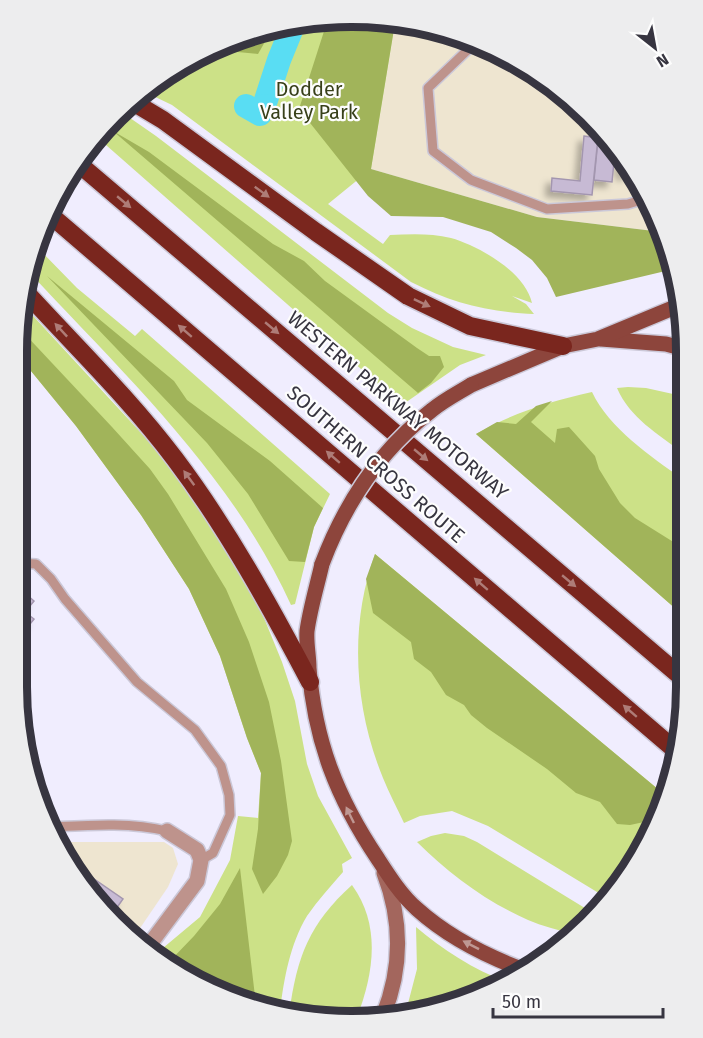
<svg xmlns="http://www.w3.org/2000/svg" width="703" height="1038" font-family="'Fira Sans',sans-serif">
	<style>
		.industrial { fill: #eee5d0 }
		.green { fill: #cce187 }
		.forest { fill: #a1b45a }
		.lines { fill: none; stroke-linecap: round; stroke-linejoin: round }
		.canal { stroke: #59ddf3; stroke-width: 24 }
		.building { fill: #c7bad4; stroke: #a396af; stroke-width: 1.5; filter: url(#shadow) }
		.lane-casing { stroke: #cbc8d8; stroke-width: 12 }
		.street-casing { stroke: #cbc8d8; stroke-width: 18 }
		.secondary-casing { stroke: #cbc8d8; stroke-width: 18 }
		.primary-casing { stroke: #cbc8d8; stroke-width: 18 }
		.highway-casing { stroke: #cbc8d8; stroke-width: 21 }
		.lane { stroke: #be938c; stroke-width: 9 }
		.street { stroke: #be938c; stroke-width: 15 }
		.secondary { stroke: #a3665d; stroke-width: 15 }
		.primary { stroke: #8d453c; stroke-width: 15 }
		.highway { stroke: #7a261e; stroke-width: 18 }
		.primary-bridge-casing { stroke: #cbc8d8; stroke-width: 18; stroke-linecap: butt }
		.primary-bridge { stroke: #8d453c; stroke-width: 15 }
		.oneway { fill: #ae7c77 }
		.oneway2 { fill: #bf9893 }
		.labels { text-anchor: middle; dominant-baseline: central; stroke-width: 4.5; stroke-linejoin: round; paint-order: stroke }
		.park-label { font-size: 20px; fill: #38401a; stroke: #fdfdfd }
		.street-label { font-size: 20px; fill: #373540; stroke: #fdfdfd }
		.rim { fill: none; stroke: #373540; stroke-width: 8 }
	</style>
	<defs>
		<filter id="shadow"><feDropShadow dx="-5.5" dy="5.5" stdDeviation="3" flood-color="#0004"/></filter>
	</defs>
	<rect width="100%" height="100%" fill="#f0edfe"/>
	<g class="industrial">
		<path d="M 397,26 L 480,42 L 589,115 L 652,203 L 662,232 L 537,217 L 371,169 L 394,29 Z"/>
		<path d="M 59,842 L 164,842 L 173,848 L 178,864 L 168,887 L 132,940 L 73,872 Z"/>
	</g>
	<g class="green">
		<path d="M 352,17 L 397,26 L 394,29 L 371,169 L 328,204 L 383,244 L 390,235 C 410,234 431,233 451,238 C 479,246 525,272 532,303 L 512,296 L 526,304 L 534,314 C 487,312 452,303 411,282 L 172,105 L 147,93 L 224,42 Z"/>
		<path d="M 120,111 L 156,136 L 388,313 L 412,328 L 453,347 L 486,355 L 460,365 L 402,405 L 98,138 L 115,114 Z"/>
		<path d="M 36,246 L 77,288 L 135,336 L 142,329 L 330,494 L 314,527 L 295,604 L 291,605 C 232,475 124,374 28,271 Z"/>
		<path d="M 23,305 L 179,474 L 231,553 L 264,618 L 282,662 L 295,701 L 307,764 L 318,796 L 352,858 L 342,864 L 343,872 C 331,886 318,900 307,916 C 290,944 284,979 280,1011 L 223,996 L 158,955 L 163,948 L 200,917 L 230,860 L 238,816 L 258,818 L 261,773 L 247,738 L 220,656 L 189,589 L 141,515 L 76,426 L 22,360 Z"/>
		<path d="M 628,387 L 646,388 L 682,396 L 683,453 C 658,434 630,418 617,388 Z"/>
		<path d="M 592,392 C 609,428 651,457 683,479 L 685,617 L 476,434 C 513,413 551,401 592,392 Z"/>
		<path d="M 375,554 L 659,790 L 625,861 L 603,893 L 597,892 L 488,826 L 452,811 L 420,816 L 404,823 C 397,808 389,793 383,778 C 354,707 349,626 375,554 Z"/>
		<path d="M 445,833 L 464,836 L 477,842 L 593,913 L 584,927 L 573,934 C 558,930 542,926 528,920 C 487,902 449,874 417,842 L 431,836 Z"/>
		<path d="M 352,885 C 381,925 374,973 357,1017 L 308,1019 L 289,1014 C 297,956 309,924 352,885 Z"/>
		<path d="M 416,927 C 442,949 474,970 507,982 L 500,987 L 417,1015 L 405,1015 L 417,969 Z"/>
	</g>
	<g class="forest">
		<path d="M 352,17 L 397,26 L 394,29 L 371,169 L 537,217 L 662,232 L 674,269 L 556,297 L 547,278 L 532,260 L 516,248 L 491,232 L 443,217 L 391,216 L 368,196 L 299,109 L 327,22 Z"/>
		<path d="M 270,33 L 258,54 L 227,51 L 220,44 L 224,42 Z"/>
		<path d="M 113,131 L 149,152 L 273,244 L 304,261 L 325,281 L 417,348 L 429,356 L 440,356 L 444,367 L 431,383 L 418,393 Z"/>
		<path d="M 47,276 L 174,381 L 187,400 L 270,461 L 323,508 L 314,527 L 305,562 L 289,561 L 248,494 L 207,443 Z"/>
		<path d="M 22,331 L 112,427 L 150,469 L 168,494 L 226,589 L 249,642 L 269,702 L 281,761 L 292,841 L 288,855 L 277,876 L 263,894 L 252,869 L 258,829 L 261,773 L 247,738 L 220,656 L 189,589 L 141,515 L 76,426 L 22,360 Z"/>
		<path d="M 552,401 L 531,422 L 555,443 L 557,429 L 569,427 L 595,456 L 599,469 L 620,503 L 635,518 L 675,543 L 682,552 L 684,551 L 685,617 L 476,434 L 497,422 L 516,424 L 536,406 Z"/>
		<path d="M 375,554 L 659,790 L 644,822 L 630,825 L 617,824 L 600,802 L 576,793 L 547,769 L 487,728 L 471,715 L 464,705 L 446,695 L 431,672 L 414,659 L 411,642 L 373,613 L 366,579 Z"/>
		<path d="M 240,868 L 256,1005 L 223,996 L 169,962 L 194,936 L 220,904 Z"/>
	</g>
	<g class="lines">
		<g class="canal">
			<path d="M 266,100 L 279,60 L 292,28"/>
			<path d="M 246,106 L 260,114 L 264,106"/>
		</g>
	</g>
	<g class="building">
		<path d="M 599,129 L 615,152 L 612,182 L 594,180 Z"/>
		<path d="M 584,136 L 598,138 L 592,195 L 551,191 L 552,178 L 580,181 Z"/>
		<path d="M 623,162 L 630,173 L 623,175 L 619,163 Z"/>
		<path d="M 18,587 L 34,601 L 25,612 L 34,619 L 17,640 Z"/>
		<path d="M 84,872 L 123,899 L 111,916 L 79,880 Z"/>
	</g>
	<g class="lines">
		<defs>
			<g id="lane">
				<path d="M 477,41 L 428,88 L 433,151 L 471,180 L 547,209 L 628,204 L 648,198"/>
				<path d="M 18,563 L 36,564 L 51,579 L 65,599 L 137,682 L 195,730 L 221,766 L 229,795 L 230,815 L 213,853 L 201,860"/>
				<path d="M 52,827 C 90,825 130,822 167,831"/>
			</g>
			<path id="street" d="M 147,948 L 197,881 L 201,860 L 197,850 L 167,831"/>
			<path id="secondary" d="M 383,1016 C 402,969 402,920 384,873"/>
			<g id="primary">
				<path d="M 601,339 L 666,344 L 681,348"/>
				<path d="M 471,385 L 563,346 L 598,339 L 680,305"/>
				<path d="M 322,564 C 317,586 310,609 307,631 C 306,643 309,656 309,668 C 315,742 337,798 378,859 C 389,876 401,895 417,909 C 447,936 486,956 524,970"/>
			</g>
			<g id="highway">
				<path d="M 133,102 L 163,120 L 316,232 L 408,296 L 470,326 L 563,346"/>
				<path d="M 79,164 L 686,681"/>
				<path d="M 48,213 L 674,749"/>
				<path d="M 23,289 C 74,345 130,399 175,459 C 227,528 270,606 310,682"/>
			</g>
		</defs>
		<use href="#lane" class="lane-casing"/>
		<use href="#street" class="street-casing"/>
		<use href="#secondary" class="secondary-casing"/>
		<use href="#primary" class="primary-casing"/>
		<use href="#highway" class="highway-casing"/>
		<use href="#lane" class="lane"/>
		<use href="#street" class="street"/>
		<use href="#secondary" class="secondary"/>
		<use href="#primary" class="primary"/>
		<use href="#highway" class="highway"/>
		<defs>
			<path id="primary-bridge" d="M 322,564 C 345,503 380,450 432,410 C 444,400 458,393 471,385"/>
		</defs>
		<use href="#primary-bridge" class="primary-bridge-casing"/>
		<use href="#primary-bridge" class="primary-bridge"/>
	</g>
	<defs><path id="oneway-solid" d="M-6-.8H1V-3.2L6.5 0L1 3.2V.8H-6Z" transform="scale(1.5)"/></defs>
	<g class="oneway">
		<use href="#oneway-solid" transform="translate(262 192) rotate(36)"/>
		<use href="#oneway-solid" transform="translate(124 202) rotate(40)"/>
		<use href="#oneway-solid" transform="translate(422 303) rotate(25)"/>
		<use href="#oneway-solid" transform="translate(272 328) rotate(40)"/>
		<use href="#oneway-solid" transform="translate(61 330) rotate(-133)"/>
		<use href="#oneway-solid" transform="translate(185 331) rotate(-139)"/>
		<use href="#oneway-solid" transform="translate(421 455) rotate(40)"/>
		<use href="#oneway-solid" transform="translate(333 457) rotate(-139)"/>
		<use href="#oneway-solid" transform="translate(189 478) rotate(-126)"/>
		<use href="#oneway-solid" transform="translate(569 581) rotate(40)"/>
		<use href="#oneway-solid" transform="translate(481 584) rotate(-139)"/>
		<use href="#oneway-solid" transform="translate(630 711) rotate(-139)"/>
	</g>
	<g class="oneway2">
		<use href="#oneway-solid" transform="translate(350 815) rotate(-116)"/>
		<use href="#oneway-solid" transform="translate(471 945) rotate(-153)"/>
	</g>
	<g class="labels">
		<g class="park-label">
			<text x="309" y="89">Dodder<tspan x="309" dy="23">Valley Park</tspan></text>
		</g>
		<g class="street-label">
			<text transform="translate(398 405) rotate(40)">WESTERN PARKWAY MOTORWAY</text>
			<text transform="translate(376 464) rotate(41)">SOUTHERN CROSS ROUTE</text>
		</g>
	</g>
	<path d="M0 0H703V1038H0ZM351 27H352A324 324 0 0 1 676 351V687A324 324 0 0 1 352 1011H351A324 324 0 0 1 27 687V351A324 324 0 0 1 351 27Z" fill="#ededee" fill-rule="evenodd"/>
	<path class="rim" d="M351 27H352A324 324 0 0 1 676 351V687A324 324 0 0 1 352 1011H351A324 324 0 0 1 27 687V351A324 324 0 0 1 351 27Z"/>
	<g transform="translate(655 48) rotate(149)" stroke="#fdfdfd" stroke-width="4.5" paint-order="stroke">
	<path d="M0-4.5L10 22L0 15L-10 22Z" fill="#373540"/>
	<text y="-9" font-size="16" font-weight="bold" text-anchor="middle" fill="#373540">N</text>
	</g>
	<path d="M493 1008v9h170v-9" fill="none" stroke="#373540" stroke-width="3"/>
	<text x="502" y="1008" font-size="18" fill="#373540" stroke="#fdfdfd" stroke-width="4.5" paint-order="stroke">50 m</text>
</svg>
